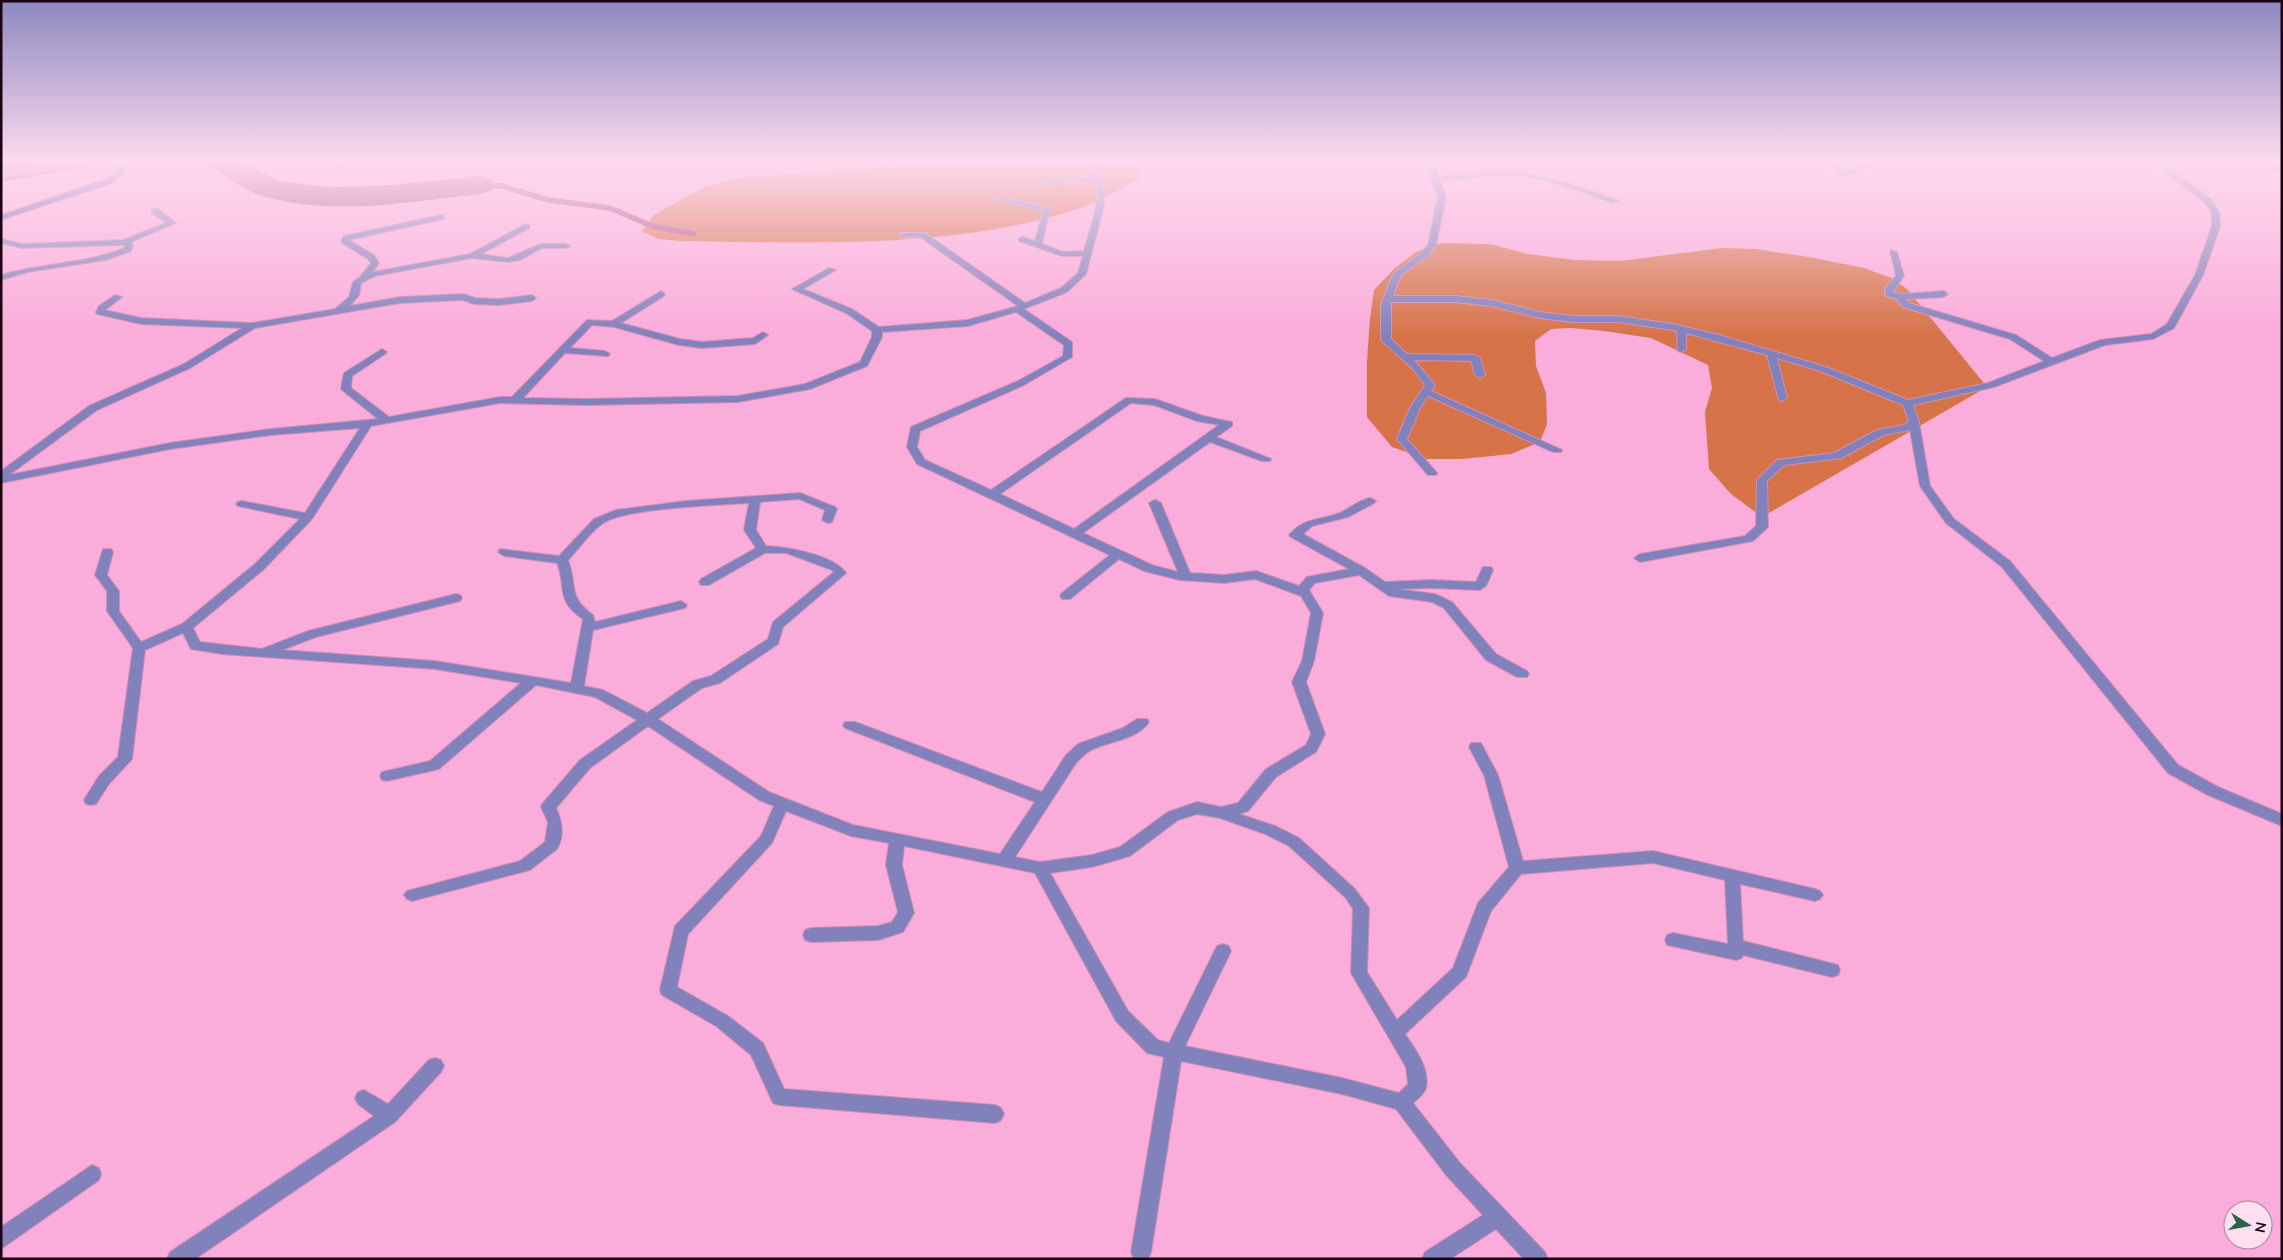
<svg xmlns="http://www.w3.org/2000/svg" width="2283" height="1260" font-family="Mulish,sans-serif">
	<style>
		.forest { fill: #d67348 }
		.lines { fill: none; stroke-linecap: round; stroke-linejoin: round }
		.stream { stroke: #a24982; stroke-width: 5.5 }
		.river { fill: #a24982; fill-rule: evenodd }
		.street-casing { stroke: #d28eb6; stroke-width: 2 }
		.secondary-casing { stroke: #d28eb6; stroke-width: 2 }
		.street { fill: #8181bc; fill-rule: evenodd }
		.secondary { fill: #605bb2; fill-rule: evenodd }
	</style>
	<rect width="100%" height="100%" fill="#faacda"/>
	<g class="forest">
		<path d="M 914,160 L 1130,160 L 1139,169 L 1137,180 C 1115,192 1092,205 1068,212 C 949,249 805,243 681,241 L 658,239 L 642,231 L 654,215 L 700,189 L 736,178 L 873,169 Z"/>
		<path d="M 1442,243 L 1490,244 L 1528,254 L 1574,260 L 1620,261 L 1722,248 L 1755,249 L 1809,257 L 1864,268 L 1892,278 L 1908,290 L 1987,387 L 1762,517 L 1731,494 L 1709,469 L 1705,412 L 1712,388 L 1708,365 L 1651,338 L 1604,331 L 1571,328 L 1551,329 L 1535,341 L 1536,366 L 1546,393 L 1547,424 L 1540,442 L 1511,454 L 1463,459 L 1426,459 L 1392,447 L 1367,417 L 1367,361 L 1370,319 L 1374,290 L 1395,268 L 1416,252 Z"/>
	</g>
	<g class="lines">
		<path class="stream" d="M 480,185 L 502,186 L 548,200 L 610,208 L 652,226 L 694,234"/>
		<g class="river">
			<path d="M 25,160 L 91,160 L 86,166 L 76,169 L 1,182 L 1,164 Z"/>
			<path d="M 201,160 L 238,160 L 279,181 L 329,187 L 380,186 L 480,176 L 491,179 L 495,185 L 491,191 L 480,194 C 408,202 330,217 259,195 C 239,188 224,172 206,166 Z"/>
		</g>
		<defs>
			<g id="street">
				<path d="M 81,160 L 99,160 L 1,177 L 1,173 Z"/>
				<path d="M 343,160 L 353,160 L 342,167 L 336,167 L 336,163 Z"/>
				<path d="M 1083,160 L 1091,160 L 1105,185 L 1104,206 L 1086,274 L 1067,292 L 1024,309 L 1072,342 L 1072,357 L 1024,385 L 920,431 L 917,447 L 925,460 L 991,490 L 1126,398 L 1155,399 L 1203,416 L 1232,422 L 1232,426 L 1216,437 L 1271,459 L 1270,461 L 1262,461 L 1210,442 L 1083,533 L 1152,565 L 1178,572 L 1149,503 L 1155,500 L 1161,503 L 1190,573 L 1224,575 L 1256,571 L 1299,586 L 1307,577 L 1349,569 L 1291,537 L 1289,535 C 1305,516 1322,521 1342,512 C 1351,507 1360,500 1370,498 L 1376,501 L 1374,503 L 1348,517 L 1312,526 L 1303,534 L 1365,568 L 1385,582 L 1431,580 L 1476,582 L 1483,567 L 1491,567 L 1493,570 L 1486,586 L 1480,590 L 1431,588 L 1396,589 L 1435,594 L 1452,602 L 1496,654 L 1527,671 L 1529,674 L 1527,677 L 1517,677 L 1486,660 L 1444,608 L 1432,602 L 1389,596 L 1359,575 L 1315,583 L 1309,590 L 1323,613 L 1314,661 L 1306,682 L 1325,734 L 1316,752 L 1276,777 L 1248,811 L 1239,814 L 1275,826 L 1299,838 L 1355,889 L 1369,908 L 1367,972 L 1397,1020 L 1453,968 L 1478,903 L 1509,867 L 1484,775 L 1469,747 L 1471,743 L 1481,743 L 1498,775 L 1523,861 L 1653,851 L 1815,889 L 1820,891 L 1823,895 L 1820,899 L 1815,901 L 1740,884 L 1743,941 L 1838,965 L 1840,970 L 1838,975 L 1832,977 L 1743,955 L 1742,958 L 1736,960 L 1667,945 L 1665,940 L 1667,935 L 1673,933 L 1728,944 L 1725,880 L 1653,863 L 1521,874 L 1491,911 L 1466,977 L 1405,1034 C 1415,1049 1430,1068 1426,1088 C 1424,1094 1418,1099 1413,1103 L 1460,1163 L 1545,1252 L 1548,1259 L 1524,1259 L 1496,1229 L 1450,1259 L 1422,1259 L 1425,1252 L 1483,1215 L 1446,1175 L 1396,1109 L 1342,1094 L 1181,1061 L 1151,1252 L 1148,1259 L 1134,1259 L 1131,1252 L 1164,1057 L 1147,1053 L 1116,1021 L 1035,873 L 904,846 L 902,865 L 914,913 L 903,932 L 878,940 L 811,942 L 805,940 L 803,935 L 805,930 L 811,928 L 878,926 L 892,922 L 898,912 L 886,865 L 889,843 L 851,836 L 786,811 L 772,843 L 688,934 L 677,987 L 728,1016 L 763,1043 L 784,1089 L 995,1105 L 1001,1108 L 1004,1114 L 1001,1120 L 995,1123 L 779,1105 L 773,1103 L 751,1055 L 716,1026 L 662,995 L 660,990 L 675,926 L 761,836 L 774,806 L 759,800 L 648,726 L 590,768 L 556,808 C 562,821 565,835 557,849 L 530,870 L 412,901 L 407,899 L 404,895 L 407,891 L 520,861 L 545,842 L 548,822 L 541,807 L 543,803 L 580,760 L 637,720 L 595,697 L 536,685 L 439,769 L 387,781 L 382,780 L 380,776 L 382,772 L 430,761 L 521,683 L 435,669 L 222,654 L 191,649 L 183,633 L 145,650 L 132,759 L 109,784 L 96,804 L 91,805 L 86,804 L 84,800 L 99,776 L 118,757 L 133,648 L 107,611 L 107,591 L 95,575 L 103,549 L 111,549 L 113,552 L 107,575 L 119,591 L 119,611 L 141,642 L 182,624 L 255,564 L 300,519 L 238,506 L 236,504 L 238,502 L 242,501 L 305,513 L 360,428 L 271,435 L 170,449 L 1,483 L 1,471 L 89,406 L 184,364 L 242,328 L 141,324 L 97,314 L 96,312 L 99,306 L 115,295 L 122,297 L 105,310 L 141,318 L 252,323 L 335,309 L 349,297 L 353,282 L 360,277 L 371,263 L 368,259 L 342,243 L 341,241 L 344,236 L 441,215 L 444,215 L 444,219 L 349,240 L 374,255 L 379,263 L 373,272 L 470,254 L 526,224 L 530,226 L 529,228 L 481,254 L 508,258 L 541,244 L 566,244 L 570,246 L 566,248 L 542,248 L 520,260 L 508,262 L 472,258 L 375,276 L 361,283 L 359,295 L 350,306 L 400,297 L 464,294 L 475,298 L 499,299 L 532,295 L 536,298 L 532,301 L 499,305 L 474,304 L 463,300 L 400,303 L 255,328 L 190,368 L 97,410 L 9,475 L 170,443 L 271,429 L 378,419 L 341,389 L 344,373 L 382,349 L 387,352 L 385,354 L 352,376 L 351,388 L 389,417 L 500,397 L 512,397 L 587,320 L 612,321 L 661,291 L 665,294 L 664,296 L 621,323 L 680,339 L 702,342 L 753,338 L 763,332 L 768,335 L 755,344 L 702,348 L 679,345 L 614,327 L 592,325 L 570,348 L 605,351 L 610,354 L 608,356 L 565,353 L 523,398 L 586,399 L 738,396 L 805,384 L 860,362 L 872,337 L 872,331 L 846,313 L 792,289 L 829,268 L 836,270 L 803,289 L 852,309 L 879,327 L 967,320 L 1018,306 L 920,237 L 904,237 L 900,235 L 901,233 L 925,233 L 1025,303 L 1061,288 L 1078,273 L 1083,256 L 1062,256 L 1019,241 L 1018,239 L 1022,237 L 1035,241 L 1043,211 L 994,198 L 998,196 L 1050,208 L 1042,244 L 1063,252 L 1084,251 C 1088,235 1103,196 1095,181 L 1042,185 L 1038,183 L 1042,181 L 1093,177 ZM 1016,312 L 1064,345 L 1063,356 L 1018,381 L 911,427 L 907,447 L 917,464 L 1110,555 L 1062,593 L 1060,596 L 1062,599 L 1070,599 L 1119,559 L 1144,571 L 1180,580 L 1224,583 L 1255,579 L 1301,596 L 1311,613 L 1302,661 L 1292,682 L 1311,734 L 1306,745 L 1266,769 L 1238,803 L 1221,807 L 1197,802 L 1168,812 L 1120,847 L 1092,855 L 1040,862 L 1015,857 L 1076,763 C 1080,759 1084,754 1088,752 C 1105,741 1137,741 1149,722 L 1147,719 L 1137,719 L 1123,728 L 1078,744 L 1066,755 L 1042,792 L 855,722 L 845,722 L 843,725 L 845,728 L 1035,802 L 1000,854 L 853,825 L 769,792 L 658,719 L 702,688 L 720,683 L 778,644 L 783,627 L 846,573 C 834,555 788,547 766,546 L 756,530 L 760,502 L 799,499 L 825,510 L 822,520 L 828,523 L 832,522 L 837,509 L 835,507 L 800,493 L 686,501 L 616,510 L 594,519 L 559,556 L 500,549 L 498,552 L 504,556 L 557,563 C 567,589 555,600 583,619 L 571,683 L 435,661 L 282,650 L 316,637 L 460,601 L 462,598 L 460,595 L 456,594 L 308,631 L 262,649 L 200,642 L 193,628 L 263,570 L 312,519 L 371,426 L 500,403 L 586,405 L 738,402 L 810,389 L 867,366 L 882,337 L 882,332 L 968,326 ZM 1131,403 L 1154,405 L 1197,421 L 1219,425 L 1074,529 L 1000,494 ZM 749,503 L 744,530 L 756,548 L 701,579 L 699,582 L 701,585 L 709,585 L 765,553 L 786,553 L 832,570 L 834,572 L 773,622 L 768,639 L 711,676 L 693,681 L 647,713 L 603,690 L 584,686 L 593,630 L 685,608 L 687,605 L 681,601 L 595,622 L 593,615 C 567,596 578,587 568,560 C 579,549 589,533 602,524 C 622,508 719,505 749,503 ZM 1197,814 L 1220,818 L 1265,834 L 1289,846 L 1345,897 L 1353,909 L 1351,973 L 1406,1067 L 1408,1084 L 1399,1093 L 1342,1078 L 1185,1046 L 1231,951 L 1229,946 L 1223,944 L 1217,946 L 1169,1043 L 1158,1040 L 1128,1011 L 1050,873 L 1092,867 L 1130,856 L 1178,820 Z"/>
				<path d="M 1426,160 L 1434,160 L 1438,177 L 1499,171 L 1522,172 L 1565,182 L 1619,201 L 1612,203 C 1579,191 1545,176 1509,175 C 1486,174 1463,180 1440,181 L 1446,196 L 1436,245 L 1428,256 L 1401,275 L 1393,296 L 1455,296 L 1492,300 L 1540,312 L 1573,316 L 1618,316 L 1673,324 L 1719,335 L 1826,367 L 1908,400 L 1988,383 L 2044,361 L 2010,339 L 1903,307 L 1896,299 L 1885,295 L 1885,288 L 1896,276 L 1890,250 L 1897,252 L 1904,276 L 1893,292 L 1901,294 L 1944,291 L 1948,294 L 1944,297 L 1905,299 L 1909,303 L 2016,335 L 2052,358 L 2100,340 L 2151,334 L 2167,324 L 2195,275 L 2212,226 L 2211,212 L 2206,203 L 2149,160 L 2158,160 L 2212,200 L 2219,212 L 2220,226 L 2203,275 L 2174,328 L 2153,339 L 2105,345 L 1994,387 L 1913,405 L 1919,422 L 1930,486 L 1954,519 L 2010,561 L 2178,765 L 2218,787 L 2282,814 L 2282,826 L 2208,795 L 2168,773 L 2002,567 L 1946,523 L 1920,486 L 1910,430 L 1884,435 L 1841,458 L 1784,465 L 1767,481 L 1768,527 L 1753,541 L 1640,562 L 1634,558 L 1640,554 L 1745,536 L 1756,526 L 1757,480 L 1777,460 L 1834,453 L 1877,430 L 1904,425 L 1909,421 L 1903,405 L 1820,371 L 1777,358 L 1787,398 L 1782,401 L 1779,400 L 1767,355 L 1686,333 L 1686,349 L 1681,352 L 1678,351 L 1677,331 L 1673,330 L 1618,322 L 1573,322 L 1540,318 L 1492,306 L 1455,302 L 1391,302 L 1391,339 L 1407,354 L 1475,355 L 1480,358 L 1485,375 L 1480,378 L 1475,375 L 1471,361 L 1414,360 L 1435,385 L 1431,391 L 1562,450 L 1561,452 L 1553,452 L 1428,396 L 1420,408 L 1407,439 L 1437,473 L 1436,475 L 1428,475 L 1397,439 L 1410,408 L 1425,385 L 1413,369 L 1381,340 L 1381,305 L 1393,274 L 1422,252 L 1428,245 L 1438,196 L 1426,166 Z"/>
				<path d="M 1816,160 L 1826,160 L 1848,170 L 1876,160 L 1887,160 L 1842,177 L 1838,175 L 1841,173 Z"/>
				<path d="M 2239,160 L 2252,160 L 2282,168 L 2282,172 Z"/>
				<path d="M 152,209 L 158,209 L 176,223 L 131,242 L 133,244 L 131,251 L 106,260 L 28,272 L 1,280 L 1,275 C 42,263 85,264 124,248 L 125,245 L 22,248 L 1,243 L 1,239 L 22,244 L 123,240 L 166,223 L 152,213 Z"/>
				<path d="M 435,1058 L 441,1060 L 444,1066 L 441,1072 L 395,1122 L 195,1259 L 167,1259 L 170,1252 L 374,1116 L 358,1104 L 355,1098 L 358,1092 L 364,1090 L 388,1104 L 429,1060 Z"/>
				<path d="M 92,1165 L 99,1168 L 101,1174 L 99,1180 L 1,1249 L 1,1227 Z"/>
			</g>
			<path id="secondary" d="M 122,160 L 130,160 L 121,176 L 112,183 L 1,220 L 1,215 L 106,179 L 115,173 Z"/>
		</defs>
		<use href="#street" class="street-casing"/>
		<use href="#secondary" class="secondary-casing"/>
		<use href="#street" class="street"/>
		<use href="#secondary" class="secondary"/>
	</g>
	<linearGradient id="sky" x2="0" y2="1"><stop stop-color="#8c89bf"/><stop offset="0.48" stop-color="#fddaee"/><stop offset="1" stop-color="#fddaee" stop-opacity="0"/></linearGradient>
	<rect width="2283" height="336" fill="url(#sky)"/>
	<rect width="2283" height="1260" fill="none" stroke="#1c0313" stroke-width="5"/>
	<g transform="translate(2248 1225) rotate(101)"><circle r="24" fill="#ffdef0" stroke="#a48698"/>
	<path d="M0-4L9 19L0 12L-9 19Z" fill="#2a624a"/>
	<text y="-8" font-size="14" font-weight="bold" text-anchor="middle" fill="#1c0313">N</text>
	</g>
</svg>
